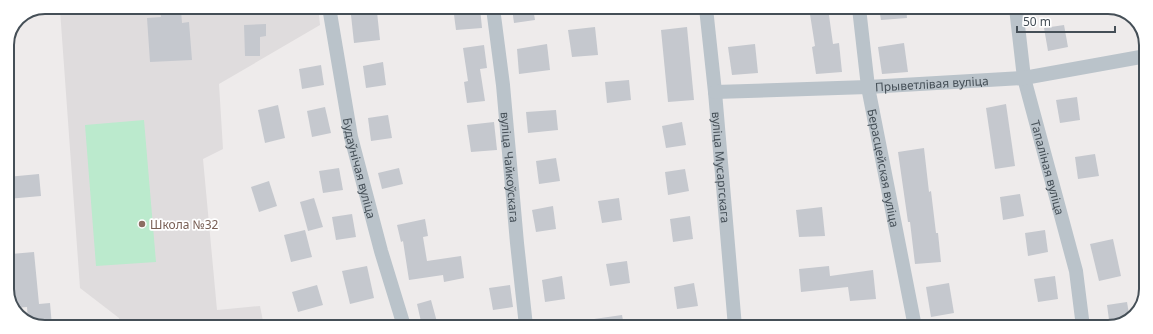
<svg xmlns="http://www.w3.org/2000/svg" width="1153" height="334" font-family="'Noto Sans',sans-serif">
	<style>
		.education { fill: #dfdcdd }
		.green { fill: #bbeacd }
		.building { fill: #c5c8ce }
		.lines { fill: none; stroke-linecap: round; stroke-linejoin: round }
		.minor { stroke: #bac3ca; stroke-width: 14 }
		.education-dot { fill: #8d6e63; stroke: #fff; stroke-width: 1.5 }
		.labels { text-anchor: middle; dominant-baseline: central; stroke-width: 3.5; stroke-linejoin: round; paint-order: stroke }
		.street-label { font-size: 12px; fill: #454f57; stroke: #fff }
		.education-label { font-size: 12px; fill: #785e54; stroke: #fff; text-anchor: start }
		.rim { fill: none; stroke: #454f57; stroke-width: 2 }
	</style>
	<rect width="100%" height="100%" fill="#eeebeb"/>
	<path class="education" d="M 89,7 L 318,7 L 320,25 L 219,84 L 223,149 L 203,159 L 217,310 L 260,306 L 264,326 L 120,326 L 119,318 L 80,288 L 60,10 Z"/>
	<path class="green" d="M 144,120 L 156,262 L 96,266 L 85,125 Z"/>
	<g class="building">
		<path d="M 160,7 L 174,7 L 175,11 L 181,10 L 182,23 L 189,22 L 192,60 L 150,62 L 147,18 L 161,17 Z"/>
		<path d="M 453,7 L 480,8 L 482,28 L 456,30 Z"/>
		<path d="M 512,8 L 533,8 L 535,20 L 514,23 Z"/>
		<path d="M 809,8 L 828,8 L 833,44 L 839,43 L 842,72 L 816,74 L 812,47 L 815,46 Z"/>
		<path d="M 879,8 L 906,8 L 907,18 L 881,20 Z"/>
		<path d="M 377,12 L 380,40 L 354,43 L 351,15 Z"/>
		<path d="M 266,24 L 266,36 L 260,37 L 260,56 L 245,56 L 244,25 Z"/>
		<path d="M 1064,25 L 1068,47 L 1048,51 L 1044,28 Z"/>
		<path d="M 595,27 L 598,55 L 572,57 L 568,30 Z"/>
		<path d="M 687,27 L 694,100 L 668,102 L 661,30 Z"/>
		<path d="M 904,43 L 908,72 L 882,74 L 878,47 Z"/>
		<path d="M 547,44 L 550,70 L 519,74 L 517,49 Z"/>
		<path d="M 755,44 L 758,73 L 732,75 L 728,47 Z"/>
		<path d="M 484,45 L 487,68 L 480,69 L 485,101 L 467,103 L 464,82 L 468,81 L 463,48 Z"/>
		<path d="M 383,62 L 386,85 L 366,88 L 363,66 Z"/>
		<path d="M 321,65 L 324,85 L 302,89 L 299,69 Z"/>
		<path d="M 629,80 L 631,100 L 607,103 L 605,82 Z"/>
		<path d="M 1077,97 L 1080,120 L 1060,123 L 1056,100 Z"/>
		<path d="M 1006,104 L 1015,166 L 995,169 L 986,108 Z"/>
		<path d="M 278,105 L 285,138 L 265,143 L 258,110 Z"/>
		<path d="M 325,107 L 331,133 L 312,137 L 307,111 Z"/>
		<path d="M 556,110 L 558,130 L 528,133 L 526,112 Z"/>
		<path d="M 388,115 L 392,138 L 371,141 L 368,118 Z"/>
		<path d="M 494,122 L 497,150 L 471,152 L 467,125 Z"/>
		<path d="M 682,122 L 686,145 L 666,148 L 662,126 Z"/>
		<path d="M 924,148 L 929,192 L 931,191 L 936,233 L 938,233 L 941,262 L 915,264 L 910,222 L 908,222 L 898,152 Z"/>
		<path d="M 1095,154 L 1099,176 L 1078,179 L 1075,157 Z"/>
		<path d="M 556,158 L 560,181 L 539,184 L 536,161 Z"/>
		<path d="M 339,168 L 343,190 L 323,193 L 319,171 Z"/>
		<path d="M 399,168 L 403,184 L 382,189 L 378,173 Z"/>
		<path d="M 685,169 L 689,191 L 668,195 L 665,172 Z"/>
		<path d="M 39,174 L 41,196 L 7,199 L 7,177 Z"/>
		<path d="M 269,181 L 277,206 L 259,212 L 251,187 Z"/>
		<path d="M 1020,194 L 1024,216 L 1003,220 L 1000,197 Z"/>
		<path d="M 314,198 L 323,227 L 308,231 L 300,202 Z"/>
		<path d="M 619,198 L 622,220 L 602,223 L 598,201 Z"/>
		<path d="M 553,206 L 556,229 L 536,232 L 532,210 Z"/>
		<path d="M 822,207 L 825,236 L 799,237 L 796,210 Z"/>
		<path d="M 352,214 L 356,237 L 336,240 L 332,217 Z"/>
		<path d="M 690,216 L 693,239 L 673,242 L 670,219 Z"/>
		<path d="M 425,219 L 428,236 L 423,237 L 427,261 L 461,256 L 464,278 L 444,282 L 443,275 L 409,280 L 403,241 L 401,242 L 397,225 Z"/>
		<path d="M 305,230 L 312,257 L 291,262 L 284,235 Z"/>
		<path d="M 1045,230 L 1048,252 L 1028,256 L 1025,233 Z"/>
		<path d="M 1113,239 L 1121,276 L 1099,281 L 1090,244 Z"/>
		<path d="M 34,252 L 39,304 L 50,303 L 52,326 L 35,326 L 28,322 L 27,307 L 16,308 L 11,254 Z"/>
		<path d="M 627,261 L 630,283 L 610,286 L 606,264 Z"/>
		<path d="M 367,266 L 374,298 L 350,304 L 342,271 Z"/>
		<path d="M 829,266 L 830,276 L 873,270 L 876,299 L 850,301 L 848,287 L 801,292 L 799,269 Z"/>
		<path d="M 562,276 L 565,299 L 545,302 L 542,280 Z"/>
		<path d="M 1055,276 L 1058,299 L 1038,302 L 1034,279 Z"/>
		<path d="M 694,283 L 698,306 L 677,309 L 674,287 Z"/>
		<path d="M 949,283 L 954,313 L 931,317 L 926,287 Z"/>
		<path d="M 317,285 L 323,305 L 298,312 L 292,292 Z"/>
		<path d="M 510,285 L 513,307 L 493,310 L 489,288 Z"/>
		<path d="M 431,300 L 437,322 L 422,326 L 417,304 Z"/>
		<path d="M 1127,302 L 1130,320 L 1110,327 L 1107,305 Z"/>
		<path d="M 622,315 L 624,326 L 588,326 L 587,320 Z"/>
	</g>
	<g class="lines">
		<g class="minor">
			<path id="s1" d="M 329,7 L 351,137 L 381,251 L 404,326"/>
			<path id="s2" d="M 493,8 L 503,85 L 517,243 L 526,326"/>
			<path id="s3" d="M 706,8 L 715,92 L 735,327"/>
			<path id="s4" d="M 859,8 L 868,87 L 915,327"/>
			<path id="s5" d="M 1016,8 L 1024,78 L 1076,271 L 1083,327"/>
			<path id="s6" d="M 715,92 L 868,87 L 1024,78 L 1146,56"/>
		</g>
	</g>
	<circle class="education-dot" cx="142" cy="224" r="4"/>
	<g class="labels">
		<g class="street-label">
			<text stroke="none"><textPath href="#s6" startOffset="217">Прыветлівая вуліца</textPath></text>
			<text stroke="none"><textPath href="#s2" startOffset="160">вуліца Чайкоўскага</textPath></text>
			<text stroke="none"><textPath href="#s3" startOffset="160">вуліца Мусаргскага</textPath></text>
			<text stroke="none"><textPath href="#s1" startOffset="164">Будаўнічая вуліца</textPath></text>
			<text stroke="none"><textPath href="#s4" startOffset="162">Берасцейская вуліца</textPath></text>
			<text stroke="none"><textPath href="#s5" startOffset="163">Тапаліная вуліца</textPath></text>
		</g>
		<g class="education-label">
			<text x="150" y="224">Школа №32</text>
		</g>
	</g>
	<path d="M0 0H1153V334H0ZM45 14H1108A31 31 0 0 1 1139 45V289A31 31 0 0 1 1108 320H45A31 31 0 0 1 14 289V45A31 31 0 0 1 45 14Z" fill="#fff" fill-rule="evenodd"/>
	<path class="rim" d="M45 14H1108A31 31 0 0 1 1139 45V289A31 31 0 0 1 1108 320H45A31 31 0 0 1 14 289V45A31 31 0 0 1 45 14Z"/>
	<path d="M1017 26v6h98v-6" fill="none" stroke="#454f57" stroke-width="2"/>
	<text x="1023" y="26" font-size="12" fill="#454f57" stroke="#ffffff" stroke-width="3" paint-order="stroke">50 m</text>
</svg>
